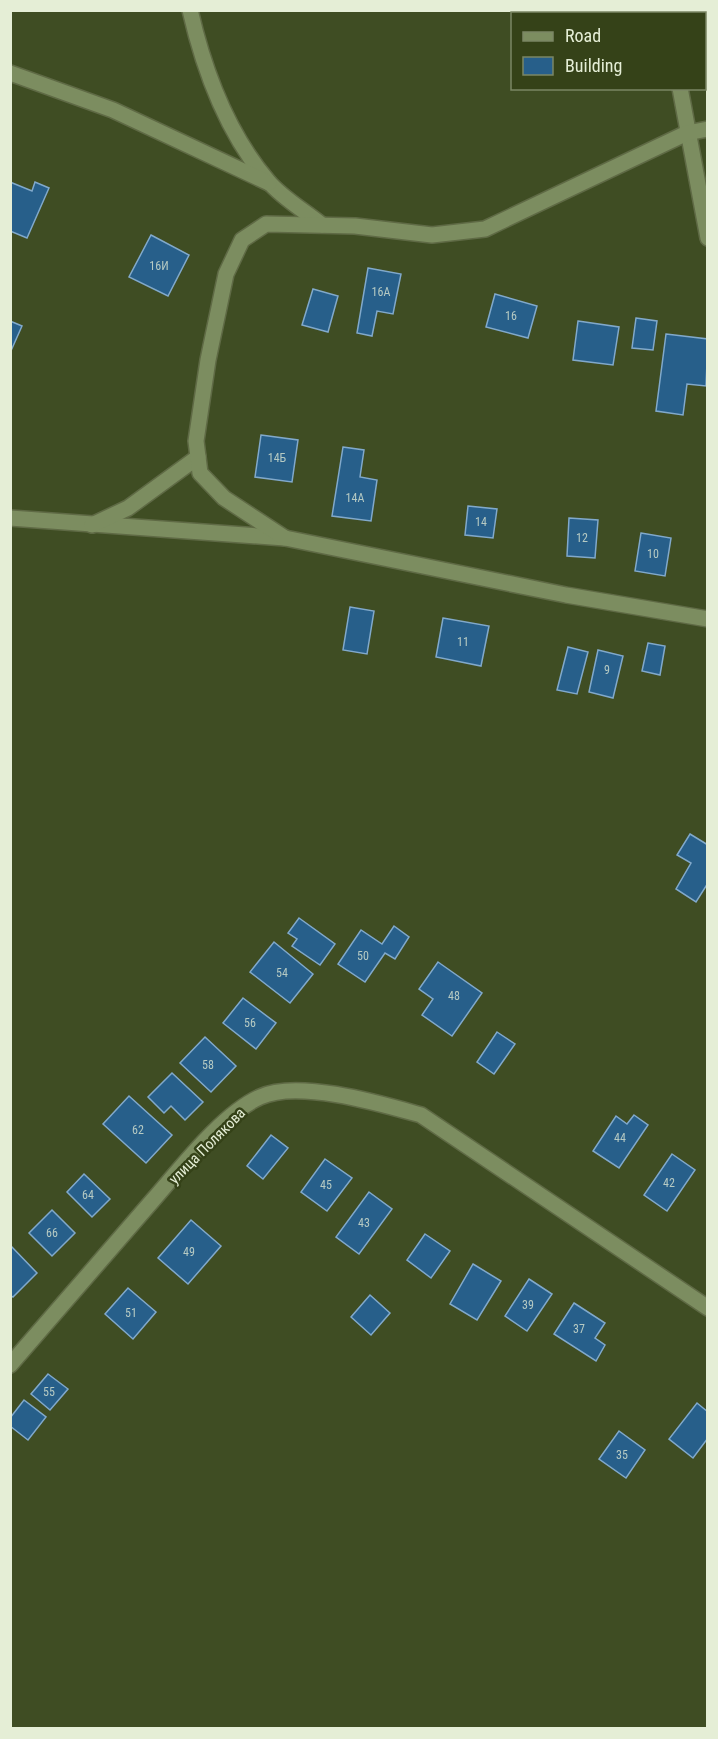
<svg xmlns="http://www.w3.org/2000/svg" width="718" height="1739" font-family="'Roboto Condensed',sans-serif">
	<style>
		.building { fill: #275f8a; stroke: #81a9cb; stroke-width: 1.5 }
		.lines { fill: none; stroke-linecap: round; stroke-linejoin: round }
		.minor-casing { stroke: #5f6a45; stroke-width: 18 }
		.minor { stroke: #7c8d60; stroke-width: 15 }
		.labels { text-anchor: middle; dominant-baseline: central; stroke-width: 5; stroke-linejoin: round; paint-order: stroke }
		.number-label { font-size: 12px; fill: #b6cac3 }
		.street-label { font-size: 15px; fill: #e5eed6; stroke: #354218 }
	</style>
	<rect width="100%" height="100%" fill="#3f4d23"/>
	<g class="building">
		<path d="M 10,182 L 32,191 L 35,182 L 49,188 L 27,238 L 10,231 Z"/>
		<path d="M 151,235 L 189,255 L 168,296 L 129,277 Z"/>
		<path d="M 368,268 L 401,274 L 393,314 L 377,311 L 372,336 L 357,333 Z"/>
		<path d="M 313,289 L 338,296 L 328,332 L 302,325 Z"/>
		<path d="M 495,294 L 537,306 L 528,338 L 486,327 Z"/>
		<path d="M 636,318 L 657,321 L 653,350 L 632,348 Z"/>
		<path d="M 10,321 L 22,326 L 10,353 Z"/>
		<path d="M 578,321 L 619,327 L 613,365 L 573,360 Z"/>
		<path d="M 666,334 L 708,339 L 706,386 L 687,384 L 683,415 L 656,411 Z"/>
		<path d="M 261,435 L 298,440 L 292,482 L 255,477 Z"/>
		<path d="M 343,447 L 364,450 L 360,477 L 377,480 L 371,521 L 332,516 Z"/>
		<path d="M 468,506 L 497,509 L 493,538 L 465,535 Z"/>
		<path d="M 569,518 L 598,520 L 595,558 L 567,556 Z"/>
		<path d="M 641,533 L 671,538 L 665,576 L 635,571 Z"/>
		<path d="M 350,607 L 374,611 L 367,654 L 343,650 Z"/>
		<path d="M 443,618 L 489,626 L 481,666 L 436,657 Z"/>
		<path d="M 648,643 L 665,646 L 660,675 L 642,671 Z"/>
		<path d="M 568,647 L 588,652 L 577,694 L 557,690 Z"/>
		<path d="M 598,650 L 623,656 L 613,698 L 589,692 Z"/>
		<path d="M 690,834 L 708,845 L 708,883 L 696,902 L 676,889 L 691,863 L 677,855 Z"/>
		<path d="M 299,918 L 335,944 L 320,965 L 292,946 L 297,939 L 288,933 Z"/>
		<path d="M 394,926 L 409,937 L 395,959 L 385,953 L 365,982 L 338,964 L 361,930 L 382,944 Z"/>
		<path d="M 274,942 L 313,974 L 290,1003 L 250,972 Z"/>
		<path d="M 438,962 L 482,993 L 452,1036 L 422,1015 L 433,999 L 419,989 Z"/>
		<path d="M 243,998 L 276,1023 L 256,1049 L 223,1023 Z"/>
		<path d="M 497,1032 L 515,1044 L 494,1074 L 477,1062 Z"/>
		<path d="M 205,1037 L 236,1066 L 211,1092 L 180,1063 Z"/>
		<path d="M 172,1073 L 203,1102 L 185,1120 L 171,1106 L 164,1113 L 148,1097 Z"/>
		<path d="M 129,1096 L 172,1135 L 146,1163 L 103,1124 Z"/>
		<path d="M 634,1115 L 648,1125 L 619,1168 L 593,1151 L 616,1116 L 627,1124 Z"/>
		<path d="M 271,1135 L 288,1148 L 263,1179 L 247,1166 Z"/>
		<path d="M 672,1154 L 695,1170 L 667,1211 L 644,1195 Z"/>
		<path d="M 325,1159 L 352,1178 L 327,1211 L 301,1192 Z"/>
		<path d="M 84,1174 L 110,1199 L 92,1217 L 67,1192 Z"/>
		<path d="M 369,1192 L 392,1209 L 359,1254 L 336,1237 Z"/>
		<path d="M 52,1210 L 75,1233 L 52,1256 L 29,1233 Z"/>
		<path d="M 191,1220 L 221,1246 L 188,1284 L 158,1258 Z"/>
		<path d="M 425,1234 L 450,1251 L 431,1278 L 407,1260 Z"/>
		<path d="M 11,1246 L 37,1273 L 13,1297 L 10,1295 Z"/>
		<path d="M 473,1264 L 501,1281 L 477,1320 L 450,1304 Z"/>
		<path d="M 529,1279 L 552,1294 L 527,1331 L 505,1316 Z"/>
		<path d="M 128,1288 L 156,1312 L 133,1339 L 105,1314 Z"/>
		<path d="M 370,1295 L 390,1313 L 371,1335 L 351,1317 Z"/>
		<path d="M 574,1303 L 605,1323 L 595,1338 L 605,1345 L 596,1361 L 554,1334 Z"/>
		<path d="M 48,1374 L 68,1389 L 50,1410 L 31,1394 Z"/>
		<path d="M 24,1400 L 46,1417 L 28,1440 L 10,1426 L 10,1418 Z"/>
		<path d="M 697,1403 L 708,1412 L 708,1438 L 693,1458 L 669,1439 Z"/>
		<path d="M 619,1431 L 645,1450 L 626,1478 L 599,1459 Z"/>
	</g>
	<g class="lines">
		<defs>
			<g id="minor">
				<path d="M 190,10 C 204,71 227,133 268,181 C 282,198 305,211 322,225"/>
				<path d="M 668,10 L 668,14"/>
				<path d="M 10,73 L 113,110 L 269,183"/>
				<path d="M 680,88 L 708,238"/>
				<path d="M 10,518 L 285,538 L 566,595 L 708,619"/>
				<path d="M 92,525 L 128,508 L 198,457"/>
				<path d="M 285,538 L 224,498 L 200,473 L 196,441 L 208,360 L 226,274 L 242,240 L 266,224 L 355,226 L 432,235 L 485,229 L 687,133 L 708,129"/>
				<path d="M 10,1365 C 58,1310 106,1255 153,1200 C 181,1168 222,1114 260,1097 C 298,1079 382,1104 421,1115 L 708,1308"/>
			</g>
		</defs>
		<use href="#minor" class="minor-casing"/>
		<use href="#minor" class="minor"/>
	</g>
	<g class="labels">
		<g class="number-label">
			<text x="159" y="266">16И</text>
			<text x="381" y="292">16А</text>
			<text x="511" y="316">16</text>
			<text x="277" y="458">14Б</text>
			<text x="355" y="498">14А</text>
			<text x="481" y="522">14</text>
			<text x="582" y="538">12</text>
			<text x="653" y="554">10</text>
			<text x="463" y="642">11</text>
			<text x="607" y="670">9</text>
			<text x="363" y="956">50</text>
			<text x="282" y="973">54</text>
			<text x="454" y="996">48</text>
			<text x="250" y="1023">56</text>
			<text x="208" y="1065">58</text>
			<text x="138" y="1130">62</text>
			<text x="620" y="1138">44</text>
			<text x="669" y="1183">42</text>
			<text x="326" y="1185">45</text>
			<text x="88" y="1195">64</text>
			<text x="364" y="1223">43</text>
			<text x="52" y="1233">66</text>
			<text x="189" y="1252">49</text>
			<text x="528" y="1305">39</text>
			<text x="131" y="1313">51</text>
			<text x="579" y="1329">37</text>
			<text x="49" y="1392">55</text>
			<text x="622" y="1455">35</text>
		</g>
		<g class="street-label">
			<text transform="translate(207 1146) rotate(-45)">улица Полякова</text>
		</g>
	</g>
	<rect width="718" height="1739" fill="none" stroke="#e5eed6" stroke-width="24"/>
	<rect x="511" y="12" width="195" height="78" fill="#354218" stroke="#7b8764" stroke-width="1.5"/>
	<rect x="523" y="32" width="30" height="9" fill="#7c8d60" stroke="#7b8764" stroke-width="1.5"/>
	<text x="565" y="42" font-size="18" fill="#e5eed6">Road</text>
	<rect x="523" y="57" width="30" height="18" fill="#275f8a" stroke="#7b8764" stroke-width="1.5"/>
	<text x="565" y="72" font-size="18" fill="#e5eed6">Building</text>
</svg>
